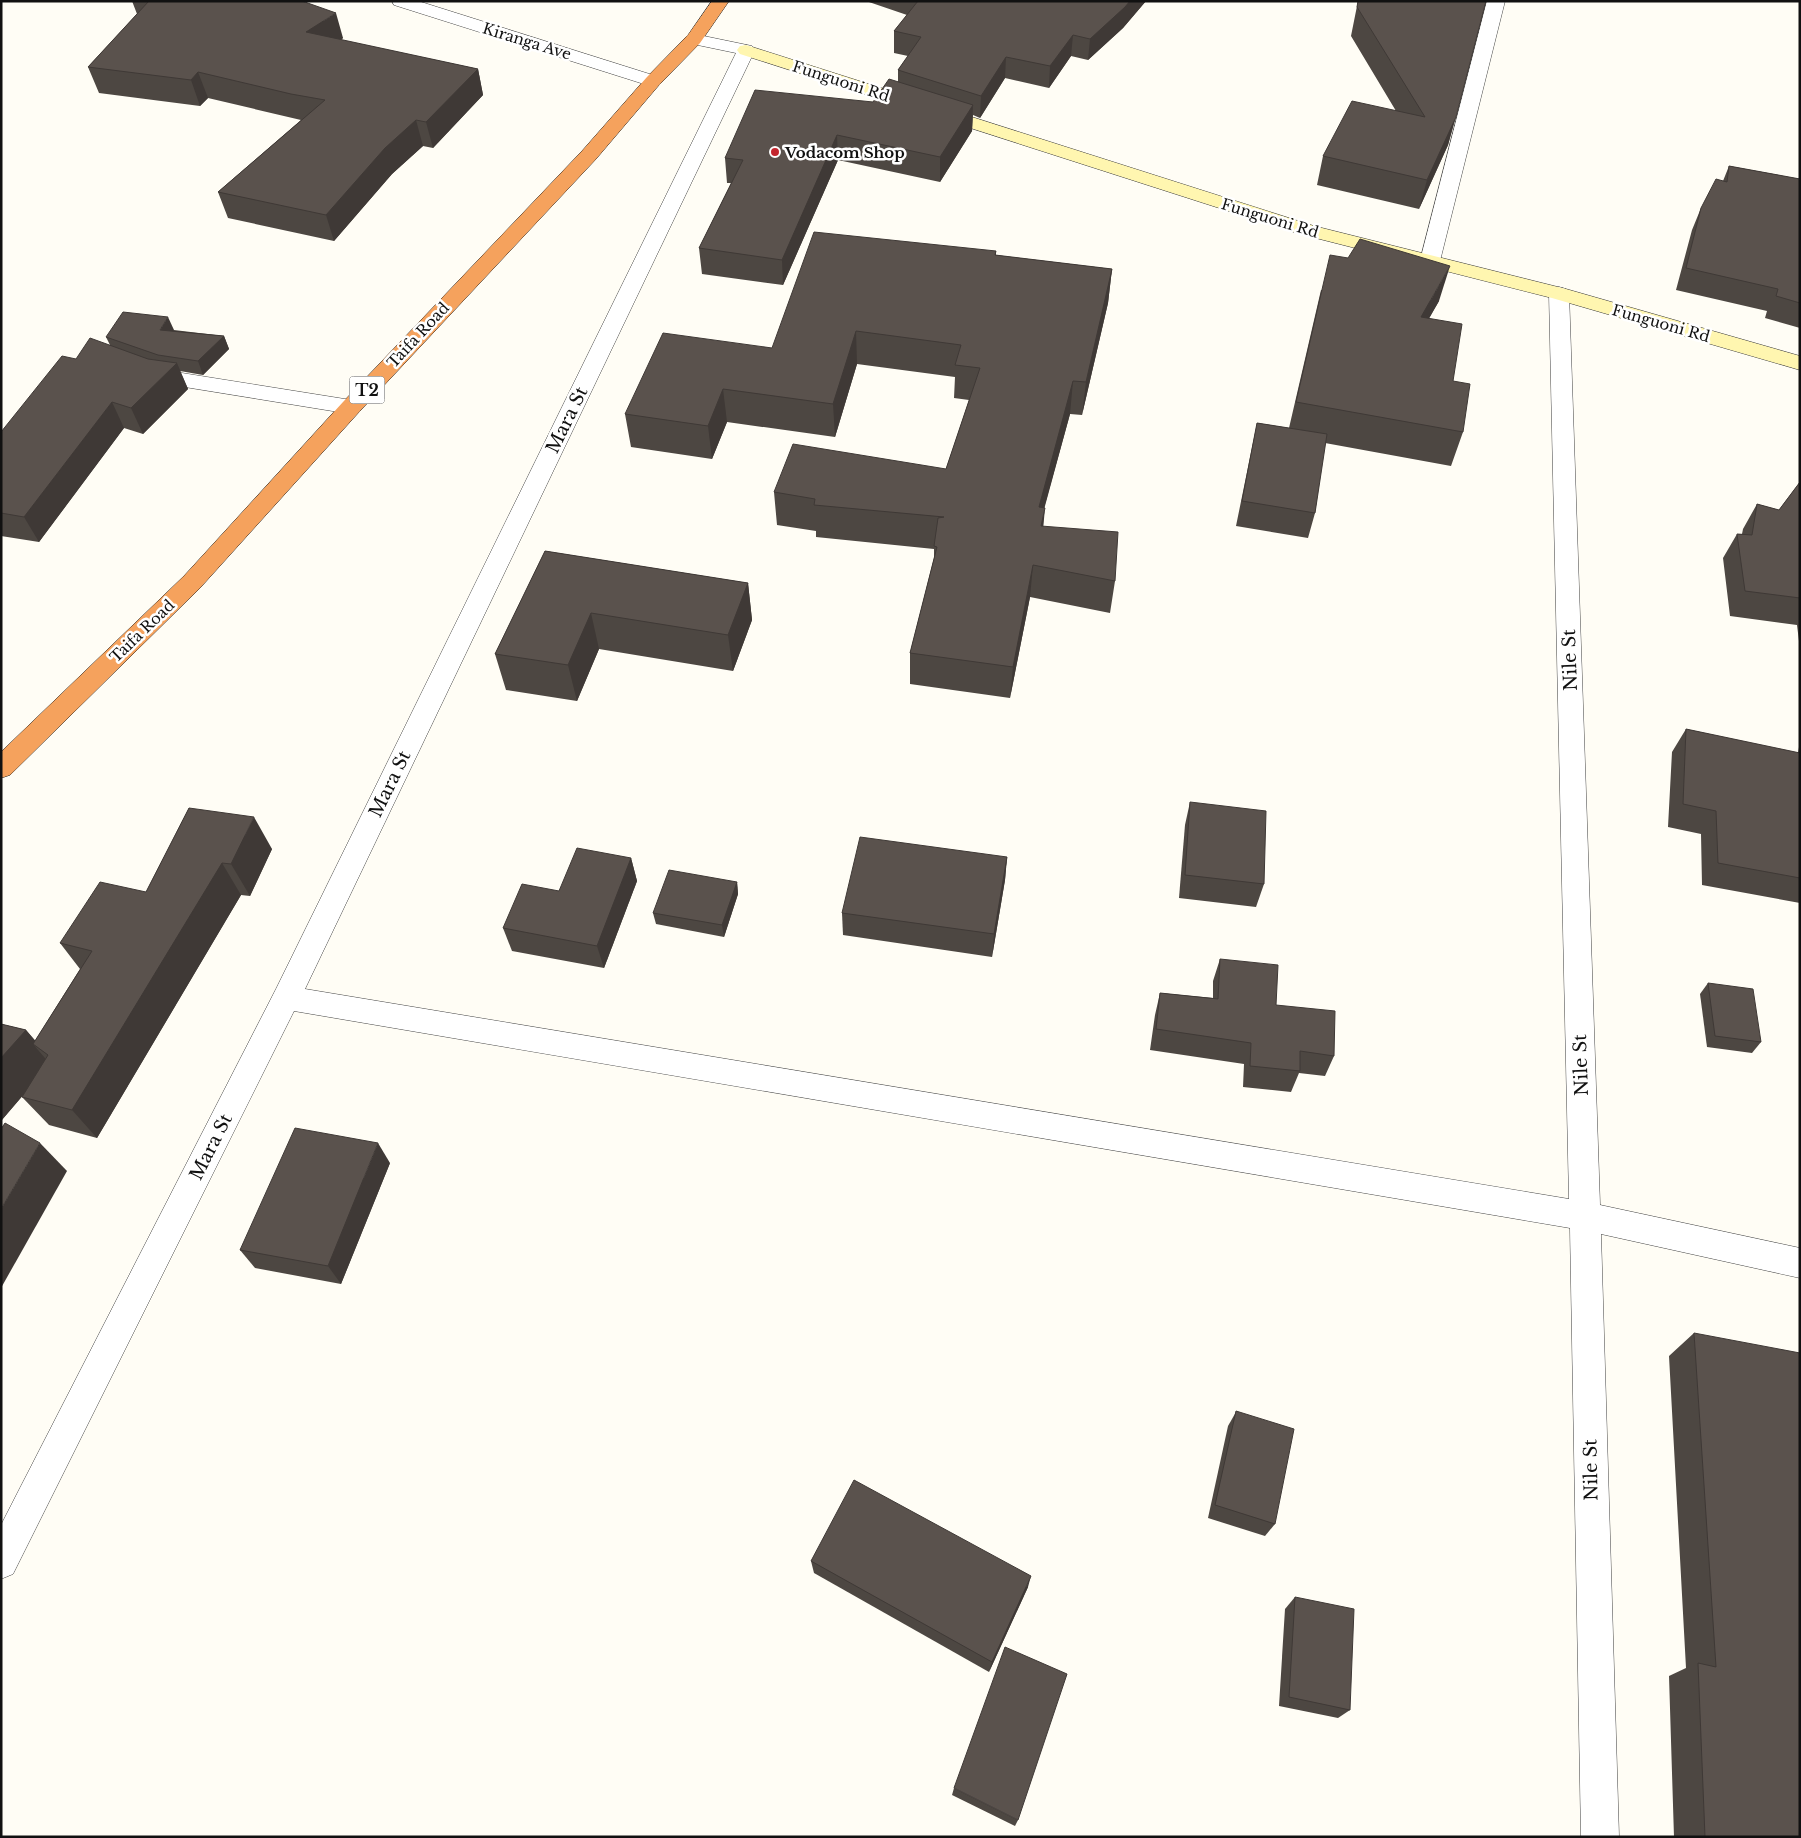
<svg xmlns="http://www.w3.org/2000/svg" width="1801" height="1838" font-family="'Libre Baskerville',serif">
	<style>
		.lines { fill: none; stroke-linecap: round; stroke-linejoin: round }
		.lane-casing { stroke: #444; stroke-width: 1 }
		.street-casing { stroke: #444; stroke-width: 1 }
		.secondary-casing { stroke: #333; stroke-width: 1 }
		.highway-casing { stroke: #222; stroke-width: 1 }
		.lane { fill: #fff; fill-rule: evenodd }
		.street { fill: #fff; fill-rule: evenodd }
		.secondary { fill: #fff6b0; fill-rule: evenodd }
		.highway { fill: #f5a25d; fill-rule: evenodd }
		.wall { fill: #4d4742 }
		.shaded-wall { fill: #3f3936 }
		.building { fill: #5a524d; stroke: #3f3936 }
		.poi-dot { fill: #c4262e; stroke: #fff; stroke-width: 2 }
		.labels { text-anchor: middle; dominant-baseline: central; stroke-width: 5; stroke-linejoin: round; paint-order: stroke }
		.far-street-label { font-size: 15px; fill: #111; stroke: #fff }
		.far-poi-label { font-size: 15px; font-weight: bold; fill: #111; stroke: #fff; text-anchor: start }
		.shield { fill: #fff; stroke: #585858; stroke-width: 1 }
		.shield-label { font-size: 16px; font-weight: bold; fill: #111 }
		.street-label { font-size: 18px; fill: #111; stroke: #fff }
	</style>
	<rect width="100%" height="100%" fill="#fffdf5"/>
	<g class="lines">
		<defs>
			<path id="lane" d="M 148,365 L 163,370 L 351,400 L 359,402 L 362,407 L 359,412 L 351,414 L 160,383 L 140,377 L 137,372 L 140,367 Z"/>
			<g id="street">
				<path d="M 392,1 L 418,1 L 659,77 L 662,81 L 659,85 L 653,86 L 647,85 L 394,5 Z"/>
				<path d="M 1487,1 L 1505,1 L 1440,261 L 1437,265 L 1430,267 L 1423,265 L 1420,261 Z"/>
				<path d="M 694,34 L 752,46 L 755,50 L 305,989 L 1569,1199 L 1549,293 L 1552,289 L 1559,287 L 1566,289 L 1569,293 L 1600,1205 L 1800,1248 L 1800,1278 L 1601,1234 L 1619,1837 L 1581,1837 L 1570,1228 L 294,1011 L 13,1574 L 1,1579 L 1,1525 L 276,989 L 736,53 L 688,43 L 685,39 L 688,35 Z"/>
			</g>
			<path id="secondary" d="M 746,45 L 1314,226 L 1566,289 L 1800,356 L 1800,370 L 1552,298 L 1300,234 L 740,54 L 737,50 L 740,46 Z"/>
			<path id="highway" d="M 712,1 L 729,1 L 700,43 L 659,85 L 596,159 L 359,412 L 200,588 L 10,775 L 1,778 L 1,752 L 184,576 L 343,402 L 582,151 L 647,77 L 688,35 Z"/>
		</defs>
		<use href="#lane" class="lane-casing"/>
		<use href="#street" class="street-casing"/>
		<use href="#secondary" class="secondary-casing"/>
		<use href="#highway" class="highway-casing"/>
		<use href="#lane" class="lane"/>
		<use href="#street" class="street"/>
		<use href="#secondary" class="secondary"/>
		<use href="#highway" class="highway"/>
	</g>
	<g class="wall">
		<path d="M 132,1 L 302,1 L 343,38 L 341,40 L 478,69 L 483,95 L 433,148 L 423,146 L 392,174 L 334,241 L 228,218 L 218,192 L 301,120 L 208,98 L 200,106 L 99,93 L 88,67 L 137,14 Z"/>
		<path d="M 866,1 L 1146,1 L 1123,28 L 1088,60 L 1071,56 L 1049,88 L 1005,78 L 980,118 L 973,115 L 972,131 L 940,182 L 838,160 L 783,285 L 702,274 L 699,248 L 731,183 L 727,183 L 725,158 L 873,102 L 898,82 L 898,70 L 908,56 L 894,53 L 894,31 L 907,15 Z"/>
		<path d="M 1358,1 L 1486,1 L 1448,145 L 1419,209 L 1317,185 L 1323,156 L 1396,111 L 1351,36 Z"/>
		<path d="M 1729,166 L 1800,179 L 1800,328 L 1765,318 L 1767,311 L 1676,290 L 1692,230 L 1701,208 L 1723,181 Z"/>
		<path d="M 996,251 L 996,255 L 1112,269 L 1108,303 L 1082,415 L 1070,414 L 1044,508 L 1043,526 L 1115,581 L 1110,613 L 1030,597 L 1010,698 L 910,684 L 910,653 L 934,558 L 934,549 L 816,537 L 816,531 L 777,525 L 774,492 L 946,469 L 969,400 L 954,398 L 955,377 L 857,364 L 835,437 L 727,422 L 712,459 L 631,447 L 625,414 L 772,348 Z"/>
		<path d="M 1321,290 L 1439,301 L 1429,318 L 1453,381 L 1463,432 L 1451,466 L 1325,443 L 1315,513 L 1308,538 L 1236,526 L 1257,423 L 1289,428 Z"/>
		<path d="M 174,330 L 224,336 L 229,349 L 203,375 L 180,371 L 188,389 L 143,434 L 124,428 L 39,542 L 1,536 L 1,432 L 76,359 L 110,345 L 106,337 Z"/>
		<path d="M 1800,482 L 1800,649 L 1797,625 L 1730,616 L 1723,558 L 1737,534 L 1742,534 L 1743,529 L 1757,504 L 1779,510 Z"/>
		<path d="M 545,551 L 748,583 L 752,620 L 733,671 L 599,649 L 577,701 L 506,690 L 495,654 Z"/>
		<path d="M 1686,729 L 1798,753 L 1800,741 L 1800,903 L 1702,885 L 1701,834 L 1668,827 L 1672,752 Z"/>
		<path d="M 1190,802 L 1264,884 L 1256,907 L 1179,898 L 1185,825 Z"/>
		<path d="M 189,808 L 272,849 L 250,896 L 241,895 L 97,1138 L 49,1125 L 22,1097 L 23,1095 L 1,1121 L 1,1024 L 26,1030 L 35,1041 L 80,969 L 60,943 L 146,892 Z"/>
		<path d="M 1007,857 L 1005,880 L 992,957 L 843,935 L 842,913 Z"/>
		<path d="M 631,858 L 637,881 L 604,968 L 512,951 L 503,928 L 559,891 Z"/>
		<path d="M 737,882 L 738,894 L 724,937 L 656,924 L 653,913 Z"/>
		<path d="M 1220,959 L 1276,1005 L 1334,1056 L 1325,1076 L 1299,1073 L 1291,1092 L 1243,1087 L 1244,1064 L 1150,1050 L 1155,1015 L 1160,993 L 1213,998 L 1213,981 Z"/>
		<path d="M 1708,983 L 1761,1042 L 1752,1053 L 1707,1047 L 1700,994 Z"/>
		<path d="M 390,1163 L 341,1284 L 255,1268 L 240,1250 Z"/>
		<path d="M 1694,1333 L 1800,1837 L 1674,1837 L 1669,1676 L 1686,1668 L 1669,1356 Z"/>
		<path d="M 1236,1412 L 1275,1524 L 1265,1536 L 1208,1518 L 1228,1426 Z"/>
		<path d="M 811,1561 L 1028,1587 L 989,1672 L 814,1573 Z"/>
		<path d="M 1295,1597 L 1350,1710 L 1338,1718 L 1279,1706 L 1285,1609 Z"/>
		<path d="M 954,1788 L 1018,1820 L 1015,1826 L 952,1795 Z"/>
	</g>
	<g class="shaded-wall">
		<path d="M 1130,1 L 1146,1 L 1123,28 L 1088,60 L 1090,39 Z"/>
		<path d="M 336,13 L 343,38 L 314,58 L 306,32 Z"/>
		<path d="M 1073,35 L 1071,56 L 1049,88 L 1050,66 Z"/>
		<path d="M 1006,57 L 1005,78 L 980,118 L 981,96 Z"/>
		<path d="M 478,69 L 483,95 L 433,148 L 426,122 Z"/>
		<path d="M 198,72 L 208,98 L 200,106 L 191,80 Z"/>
		<path d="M 973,105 L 972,131 L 940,182 L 940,157 Z"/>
		<path d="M 1456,117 L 1448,145 L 1419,209 L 1427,180 Z"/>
		<path d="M 416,120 L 423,146 L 392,174 L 334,241 L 326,215 L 385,148 Z"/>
		<path d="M 837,135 L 838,160 L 783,285 L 782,260 Z"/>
		<path d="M 1450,266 L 1439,301 L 1410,352 L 1421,317 Z"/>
		<path d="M 1112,269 L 1108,303 L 1082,415 L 1086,382 Z"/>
		<path d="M 168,317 L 174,330 L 166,343 L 160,330 Z"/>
		<path d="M 856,331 L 857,364 L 835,437 L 833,404 Z"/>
		<path d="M 224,336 L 229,349 L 203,375 L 198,361 Z"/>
		<path d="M 177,363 L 188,389 L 143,434 L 131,408 Z"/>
		<path d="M 1073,381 L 1070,414 L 1036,539 L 1039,507 Z"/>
		<path d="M 723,389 L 727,422 L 712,459 L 708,426 Z"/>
		<path d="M 112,402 L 124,428 L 39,542 L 24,517 Z"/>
		<path d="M 1045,508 L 1042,540 L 1041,526 Z"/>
		<path d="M 1033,565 L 1030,597 L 1010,698 L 1013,667 Z"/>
		<path d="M 748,583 L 752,620 L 733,671 L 728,635 Z"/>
		<path d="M 591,613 L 599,649 L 577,701 L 568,665 Z"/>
		<path d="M 254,817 L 272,849 L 250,896 L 231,864 Z"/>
		<path d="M 1007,857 L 1005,880 L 992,957 L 994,934 Z"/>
		<path d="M 631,858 L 637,881 L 604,968 L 597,946 Z"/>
		<path d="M 222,863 L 241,895 L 97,1138 L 72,1110 Z"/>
		<path d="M 737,882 L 738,894 L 724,937 L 722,925 Z"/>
		<path d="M 26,1030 L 47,1054 L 33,1044 L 50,1064 L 1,1121 L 1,1058 Z"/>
		<path d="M 40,1143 L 67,1171 L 1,1288 L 1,1209 Z"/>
		<path d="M 378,1143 L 390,1163 L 341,1284 L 328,1266 Z"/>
		<path d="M 1031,1576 L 1028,1587 L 989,1672 L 992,1662 Z"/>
	</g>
	<g class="building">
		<path d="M 149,1 L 302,1 L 336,13 L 306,32 L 478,69 L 426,122 L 416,120 L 385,148 L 326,215 L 218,192 L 325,100 L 291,94 L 198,72 L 191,80 L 88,67 Z"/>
		<path d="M 918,1 L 1130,1 L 1125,7 L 1090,39 L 1073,35 L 1050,66 L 1006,57 L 981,96 L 898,70 L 921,37 L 894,31 Z"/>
		<path d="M 1358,1 L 1486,1 L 1456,117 L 1427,180 L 1323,156 L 1352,101 L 1425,117 L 1357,7 Z"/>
		<path d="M 889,79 L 973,105 L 940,157 L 837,135 L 782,260 L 699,248 L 743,160 L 725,158 L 755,90 L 873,102 Z"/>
		<path d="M 1729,166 L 1800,179 L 1800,303 L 1776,296 L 1778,289 L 1686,268 L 1701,208 L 1716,179 L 1727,182 Z"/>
		<path d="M 814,232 L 996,251 L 995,255 L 1112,269 L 1086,382 L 1073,381 L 1039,507 L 1045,508 L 1041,526 L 1118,532 L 1115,581 L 1033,565 L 1013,667 L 910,653 L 937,547 L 934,546 L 938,518 L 944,517 L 814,505 L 815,499 L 774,492 L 793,444 L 946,469 L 980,368 L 955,365 L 961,345 L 856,331 L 833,404 L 723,389 L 708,426 L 625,414 L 663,333 L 772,348 Z"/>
		<path d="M 1360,239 L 1450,266 L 1421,317 L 1462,324 L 1453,381 L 1470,384 L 1463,432 L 1296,402 L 1330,255 L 1348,258 Z"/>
		<path d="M 123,312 L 168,317 L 160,330 L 224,336 L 198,361 L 158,355 L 106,337 Z"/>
		<path d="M 90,338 L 148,359 L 177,363 L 131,408 L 112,402 L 24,517 L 1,513 L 1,432 L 62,356 L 76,359 Z"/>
		<path d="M 1257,423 L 1327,434 L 1315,513 L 1242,501 Z"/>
		<path d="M 1800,482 L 1800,598 L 1745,591 L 1737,534 L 1752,535 L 1757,504 L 1779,510 Z"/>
		<path d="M 545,551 L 748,583 L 728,635 L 591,613 L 568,665 L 495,654 Z"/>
		<path d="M 1686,729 L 1800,753 L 1800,878 L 1718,863 L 1716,811 L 1683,804 Z"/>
		<path d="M 1190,802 L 1266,811 L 1264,884 L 1185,875 Z"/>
		<path d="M 189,808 L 254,817 L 231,864 L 222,863 L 72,1110 L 22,1097 L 48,1055 L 33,1044 L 92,951 L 60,943 L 100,882 L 146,892 Z"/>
		<path d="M 860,837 L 1007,857 L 994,934 L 842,913 Z"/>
		<path d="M 577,848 L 631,858 L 597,946 L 503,928 L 522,884 L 559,891 Z"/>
		<path d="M 669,870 L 737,882 L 722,925 L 653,913 Z"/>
		<path d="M 1220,959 L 1278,965 L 1276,1005 L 1335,1011 L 1334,1056 L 1300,1051 L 1300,1071 L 1250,1066 L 1251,1043 L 1156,1029 L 1160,993 L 1218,999 Z"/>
		<path d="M 1708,983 L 1753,989 L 1761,1042 L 1715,1036 Z"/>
		<path d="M 1,1024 L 26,1030 L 1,1058 Z"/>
		<path d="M 5,1123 L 40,1143 L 1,1209 L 1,1129 Z"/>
		<path d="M 295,1128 L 378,1143 L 328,1266 L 240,1250 Z"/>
		<path d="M 1694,1333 L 1800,1353 L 1800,1837 L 1705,1837 L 1698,1663 L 1716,1667 Z"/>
		<path d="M 1236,1411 L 1294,1429 L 1275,1524 L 1215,1505 Z"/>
		<path d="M 854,1480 L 1031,1576 L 992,1662 L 811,1561 Z"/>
		<path d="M 1295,1597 L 1354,1609 L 1350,1710 L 1289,1697 Z"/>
		<path d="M 1005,1647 L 1067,1674 L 1018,1820 L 954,1788 Z"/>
	</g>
	<circle class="poi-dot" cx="775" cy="152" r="5"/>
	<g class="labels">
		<g class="far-street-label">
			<text transform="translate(527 41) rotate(17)">Kiranga Ave</text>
			<text transform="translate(841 81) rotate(18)">Funguoni Rd</text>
			<text transform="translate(1270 218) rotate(17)">Funguoni Rd</text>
			<text transform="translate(1661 323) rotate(16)">Funguoni Rd</text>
			<text transform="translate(418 335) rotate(-47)">Taifa Road</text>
			<text transform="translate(142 631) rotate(-44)">Taifa Road</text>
		</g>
		<g class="far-poi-label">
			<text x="785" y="152">Vodacom Shop</text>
		</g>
		<rect class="shield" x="349.5" y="376.5" width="35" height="27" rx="4"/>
		<g class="shield-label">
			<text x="367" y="390">T2</text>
		</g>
		<g class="street-label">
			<text transform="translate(567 420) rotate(-64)">Mara St</text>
			<text transform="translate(1570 660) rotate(-92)">Nile St</text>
			<text transform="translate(390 784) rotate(-64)">Mara St</text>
			<text transform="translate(1581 1065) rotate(-92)">Nile St</text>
			<text transform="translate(211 1147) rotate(-63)">Mara St</text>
			<text transform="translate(1591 1470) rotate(-91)">Nile St</text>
		</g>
	</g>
	<rect width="1801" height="1838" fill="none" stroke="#111111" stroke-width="5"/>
</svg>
